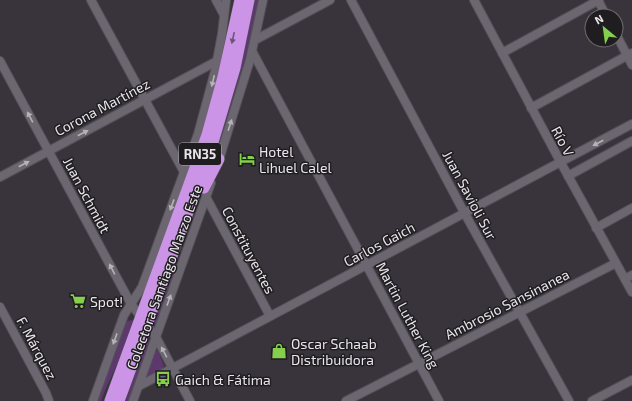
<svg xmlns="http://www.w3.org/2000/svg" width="632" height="401" font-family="'Exo 2',sans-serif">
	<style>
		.green { fill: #5d386f }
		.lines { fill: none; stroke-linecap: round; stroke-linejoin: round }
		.minor-casing { stroke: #545057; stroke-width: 10 }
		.highway-casing { stroke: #545057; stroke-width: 12 }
		.minor { stroke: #6c6670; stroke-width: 8 }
		.highway { stroke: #cb94e7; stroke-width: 11 }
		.oneway { fill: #6c537a }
		.oneway2 { fill: #b7b2ba }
		.labels { text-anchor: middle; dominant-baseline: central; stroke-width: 3; stroke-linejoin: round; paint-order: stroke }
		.shield { fill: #1f1d20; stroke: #aca9ae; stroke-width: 1 }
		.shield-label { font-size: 13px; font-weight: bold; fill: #e9e5eb }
		.street-label { font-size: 14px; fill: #e9e5eb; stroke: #1f1d20 }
		.poi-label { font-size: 14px; fill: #e9e5eb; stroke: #1f1d20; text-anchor: start }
	</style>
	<rect width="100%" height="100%" fill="#39343c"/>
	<g class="green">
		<path d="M 253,0 L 259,0 L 251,38 L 238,87 L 217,156 L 207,176 Z"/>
		<path d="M 178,262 L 179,262 L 155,326 L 153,323 L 167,286 Z"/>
		<path d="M 134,320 L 121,356 L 106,388 L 101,401 L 96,401 L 125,323 L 128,321 Z"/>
		<path d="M 147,339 L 149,339 L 150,344 L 130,401 L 126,401 L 134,373 Z"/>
		<path d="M 155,351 L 158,351 L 164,366 L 162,369 L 147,376 Z"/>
	</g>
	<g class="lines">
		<defs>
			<g id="minor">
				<path d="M 91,0 L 184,172"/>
				<path d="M 216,0 L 224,15"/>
				<path d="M 351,0 L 465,214 L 569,401"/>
				<path d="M 474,0 L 561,163 L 632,292"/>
				<path d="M 598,0 L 606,16"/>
				<path d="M 616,34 L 632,65"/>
				<path d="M 255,40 L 330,0"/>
				<path d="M 252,51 L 439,401"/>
				<path d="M 502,53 L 599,0"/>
				<path d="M 0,61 L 131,304 L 156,337 L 190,401"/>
				<path d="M 531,108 L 632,53"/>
				<path d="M 218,163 L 250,60 L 263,0"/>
				<path d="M 568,176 L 632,141"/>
				<path d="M 0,177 L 217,61"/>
				<path d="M 206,197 L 270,316"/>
				<path d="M 596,228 L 632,208"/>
				<path d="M 625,279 L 632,275"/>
				<path d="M 0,307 L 46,393 L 49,401"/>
				<path d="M 139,386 L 632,124"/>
				<path d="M 93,401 L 124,315 L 142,287 L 198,134 L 215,71 L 222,34 L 226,0"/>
				<path d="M 133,401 L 211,183"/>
				<path d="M 346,401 L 616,263"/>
				<path d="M 592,401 L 632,380"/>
			</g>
			<g id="highway">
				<path d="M 204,188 L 219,159"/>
				<path d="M 110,401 L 207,135 L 223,77 L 240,0"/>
				<path d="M 119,401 L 211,149 L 235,68 L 249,0"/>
			</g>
		</defs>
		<use href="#minor" class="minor-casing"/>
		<use href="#highway" class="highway-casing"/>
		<use href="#minor" class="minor"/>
		<use href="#highway" class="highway"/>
	</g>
	<defs><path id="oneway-solid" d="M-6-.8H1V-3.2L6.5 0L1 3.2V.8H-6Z"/></defs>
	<use class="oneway" href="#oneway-solid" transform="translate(233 38) rotate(102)"/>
	<g class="oneway2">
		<use href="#oneway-solid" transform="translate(213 81) rotate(103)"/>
		<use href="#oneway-solid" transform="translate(30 117) rotate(-118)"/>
		<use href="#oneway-solid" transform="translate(230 125) rotate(-72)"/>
		<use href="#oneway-solid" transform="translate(83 133) rotate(-28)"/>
		<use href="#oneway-solid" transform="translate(598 143) rotate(152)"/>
		<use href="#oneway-solid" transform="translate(24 164) rotate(-28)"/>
		<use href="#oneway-solid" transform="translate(172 205) rotate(110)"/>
		<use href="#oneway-solid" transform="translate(112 269) rotate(-118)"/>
		<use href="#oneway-solid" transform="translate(169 300) rotate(-70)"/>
		<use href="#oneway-solid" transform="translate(115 339) rotate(110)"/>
		<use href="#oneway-solid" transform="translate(164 352) rotate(-118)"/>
	</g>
	<defs>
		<symbol id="hotel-bare" viewBox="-9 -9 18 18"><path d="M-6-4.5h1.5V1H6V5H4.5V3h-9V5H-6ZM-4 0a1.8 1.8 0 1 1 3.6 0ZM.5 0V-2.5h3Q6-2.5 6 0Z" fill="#86cf4c" stroke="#1f1d20" stroke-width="2.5" paint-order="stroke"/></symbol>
		<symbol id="supermarket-bare" viewBox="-9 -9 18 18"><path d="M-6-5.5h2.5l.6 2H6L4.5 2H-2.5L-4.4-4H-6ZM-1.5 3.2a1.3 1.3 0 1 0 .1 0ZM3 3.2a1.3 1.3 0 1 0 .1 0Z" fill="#86cf4c" stroke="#1f1d20" stroke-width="2.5" paint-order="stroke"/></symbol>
		<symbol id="shop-bare" viewBox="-9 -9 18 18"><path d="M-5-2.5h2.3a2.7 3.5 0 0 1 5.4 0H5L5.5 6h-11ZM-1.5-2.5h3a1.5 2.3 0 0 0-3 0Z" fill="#86cf4c" stroke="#1f1d20" stroke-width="2.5" paint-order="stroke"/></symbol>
		<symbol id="bus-bare" viewBox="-9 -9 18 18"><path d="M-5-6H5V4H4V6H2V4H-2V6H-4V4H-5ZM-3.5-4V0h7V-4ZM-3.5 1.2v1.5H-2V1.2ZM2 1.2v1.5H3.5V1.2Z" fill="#86cf4c" stroke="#1f1d20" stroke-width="2.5" paint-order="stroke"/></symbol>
	</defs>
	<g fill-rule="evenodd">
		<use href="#hotel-bare" x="236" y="148" width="22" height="22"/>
		<use href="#supermarket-bare" x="67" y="290" width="22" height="22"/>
		<use href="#shop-bare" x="268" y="340" width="22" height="22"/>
		<use href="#bus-bare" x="152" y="368" width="22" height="22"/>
	</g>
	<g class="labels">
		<rect class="shield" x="179" y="143" width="42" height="22" rx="3"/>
		<g class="shield-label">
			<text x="200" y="154">RN35</text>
		</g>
		<g class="street-label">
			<text transform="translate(102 107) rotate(-28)">Corona Martínez</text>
			<text transform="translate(563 141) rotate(62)">Río V</text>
			<text transform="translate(87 195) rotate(62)">Juan Schmidt</text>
			<text transform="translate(470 195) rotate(62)">Juan Savioli Sur</text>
			<text transform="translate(379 244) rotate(-28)">Carlos Gaich</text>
			<text transform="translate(249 250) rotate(62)">Constituyentes</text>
			<text transform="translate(164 277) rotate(-70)">Colectora Santiago Marzo Este</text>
			<text transform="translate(507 304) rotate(-27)">Ambrosio Sansinanea</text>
			<text transform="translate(408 315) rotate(62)">Martin Luther King</text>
			<text transform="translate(37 348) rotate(62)">F. Márquez</text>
		</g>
		<g class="poi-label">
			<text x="259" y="151">Hotel<tspan x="259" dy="16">Lihuel Calel</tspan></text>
			<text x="90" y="301">Spot!</text>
			<text x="291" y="343">Oscar Schaab<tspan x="291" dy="16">Distribuidora</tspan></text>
			<text x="175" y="379">Gaich &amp; Fátima</text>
		</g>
	</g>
	<g transform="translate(604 28) rotate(331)"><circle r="19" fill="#1f1d20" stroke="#706d71"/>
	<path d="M0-3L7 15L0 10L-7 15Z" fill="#86cf4c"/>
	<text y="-6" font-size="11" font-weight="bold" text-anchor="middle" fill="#e9e5eb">N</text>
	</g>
</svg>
